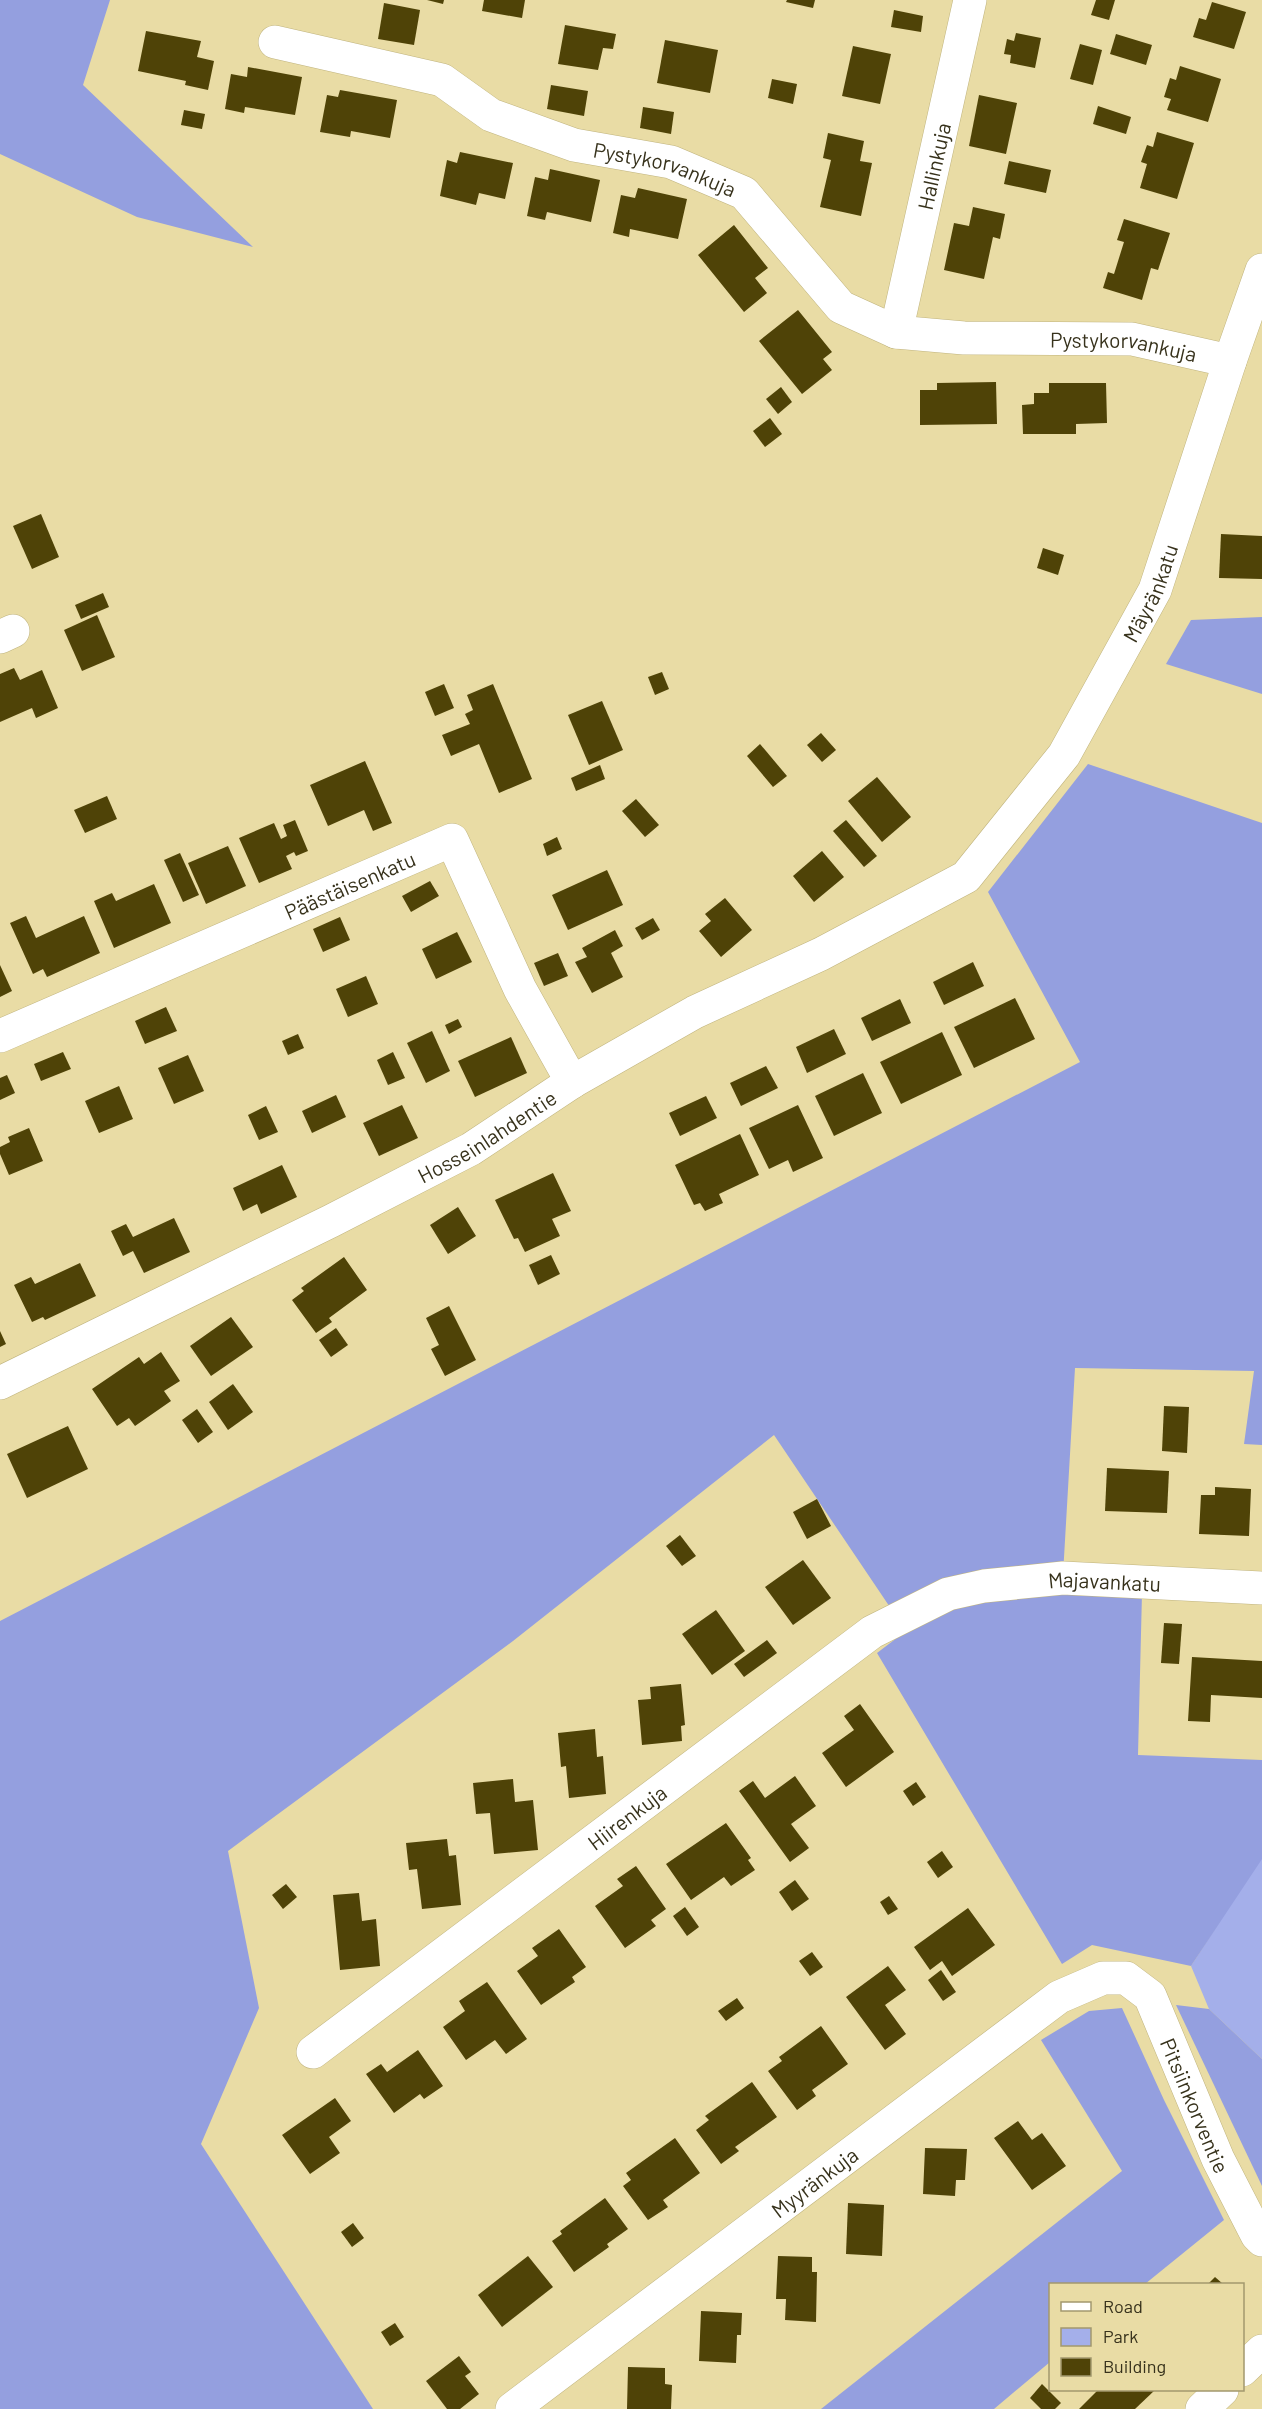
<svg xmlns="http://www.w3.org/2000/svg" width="1262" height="2409" font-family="Barlow,sans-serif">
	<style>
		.green { fill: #a4afea }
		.forest { fill: #949fdf }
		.building { fill: #4f4307 }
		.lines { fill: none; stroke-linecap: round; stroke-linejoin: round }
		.minor-casing { stroke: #c0b47e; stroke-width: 34 }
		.minor { stroke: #fff; stroke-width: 33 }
		.labels { text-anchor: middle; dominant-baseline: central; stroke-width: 6; stroke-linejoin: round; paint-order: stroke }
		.street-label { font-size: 21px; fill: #37321c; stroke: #e9dca5 }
	</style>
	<rect width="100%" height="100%" fill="#e9dca5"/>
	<path class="green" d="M 1260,1859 L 1262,1859 L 1262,2059 L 1209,2009 L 1191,1966 Z"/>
	<g class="forest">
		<path d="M 0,0 L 110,0 L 83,85 L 253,247 L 137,217 L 0,154 Z"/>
		<path d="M 1262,617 L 1262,694 L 1166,664 L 1191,620 Z"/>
		<path d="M 1088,764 L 1262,823 L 1262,1445 L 1244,1444 L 1254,1371 L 1075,1368 L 1062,1592 L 1142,1593 L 1138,1755 L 1262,1760 L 1262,1859 L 1191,1966 L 1092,1945 L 1062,1964 L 877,1653 L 906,1631 L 774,1435 L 513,1641 L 228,1851 L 259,2008 L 201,2144 L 373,2409 L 0,2409 L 0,1621 L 1080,1062 L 988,892 Z"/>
		<path d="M 1176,2005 L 1209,2009 L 1262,2059 L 1262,2186 Z"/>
		<path d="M 1122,2008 L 1164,2100 L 1224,2220 L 1145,2284 L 1050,2284 L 1050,2362 L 994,2409 L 821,2409 L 1122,2171 L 1041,2040 L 1089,2011 Z"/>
	</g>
	<g class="building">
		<path d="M 427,0 L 444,0 L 443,4 Z"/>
		<path d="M 484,0 L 525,0 L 522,18 L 482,11 Z"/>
		<path d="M 787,0 L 815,0 L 813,8 L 786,2 Z"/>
		<path d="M 1096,0 L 1115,0 L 1109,20 L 1091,15 Z"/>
		<path d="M 1212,2 L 1246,12 L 1234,49 L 1193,37 L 1199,18 L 1206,20 Z"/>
		<path d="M 384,3 L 420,10 L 414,45 L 378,39 Z"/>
		<path d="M 894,10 L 923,16 L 921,32 L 891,27 Z"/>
		<path d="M 565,25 L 616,34 L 613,49 L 603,48 L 598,70 L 558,64 Z"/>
		<path d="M 146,31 L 201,41 L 197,57 L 214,61 L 208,90 L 185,85 L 186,81 L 138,71 Z"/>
		<path d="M 1016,33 L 1041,38 L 1035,68 L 1010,63 L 1011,55 L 1004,54 L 1007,39 L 1014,41 Z"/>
		<path d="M 1116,34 L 1152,45 L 1146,65 L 1110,54 Z"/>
		<path d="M 665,40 L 718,50 L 710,93 L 657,83 Z"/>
		<path d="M 1080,44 L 1102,50 L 1093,85 L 1070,79 Z"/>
		<path d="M 853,46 L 891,54 L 880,104 L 842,96 Z"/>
		<path d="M 1180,66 L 1221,79 L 1208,122 L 1167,110 L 1171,99 L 1164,97 L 1170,78 L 1176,80 Z"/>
		<path d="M 248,67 L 302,77 L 295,115 L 245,107 L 244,113 L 225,109 L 231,74 L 247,77 Z"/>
		<path d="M 772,79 L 797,84 L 793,104 L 768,98 Z"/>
		<path d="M 551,85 L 588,91 L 584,116 L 547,109 Z"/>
		<path d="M 340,90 L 397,100 L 390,138 L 351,131 L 350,137 L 320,132 L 327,95 L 338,97 Z"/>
		<path d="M 979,95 L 1017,103 L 1006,154 L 969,146 Z"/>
		<path d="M 1098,106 L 1131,117 L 1126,134 L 1093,124 Z"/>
		<path d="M 643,107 L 674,112 L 671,134 L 640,128 Z"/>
		<path d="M 184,110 L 205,114 L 202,129 L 181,125 Z"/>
		<path d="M 1157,132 L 1194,143 L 1177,199 L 1140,188 L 1147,164 L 1141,162 L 1147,145 L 1153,147 Z"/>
		<path d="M 828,133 L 864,141 L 860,161 L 872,163 L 861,216 L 820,207 L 831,160 L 823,158 Z"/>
		<path d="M 460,152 L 513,163 L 505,199 L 479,193 L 476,205 L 440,196 L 447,160 L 457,163 Z"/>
		<path d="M 1009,161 L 1051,170 L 1046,193 L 1004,184 Z"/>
		<path d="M 550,169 L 600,180 L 591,222 L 547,212 L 545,220 L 527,216 L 535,177 L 548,180 Z"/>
		<path d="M 638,188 L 687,199 L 678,239 L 630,229 L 629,237 L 613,233 L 621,195 L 635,198 Z"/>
		<path d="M 973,207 L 1005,214 L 1000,239 L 993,237 L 984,279 L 944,270 L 954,223 L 969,226 Z"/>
		<path d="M 1124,219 L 1170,233 L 1158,270 L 1151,268 L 1142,300 L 1103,288 L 1108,272 L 1114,274 L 1124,242 L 1117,240 Z"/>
		<path d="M 734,225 L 768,268 L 755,278 L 767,293 L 744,312 L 698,255 Z"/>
		<path d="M 798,310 L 832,352 L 823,359 L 832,370 L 802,394 L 759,341 Z"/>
		<path d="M 996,382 L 997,424 L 920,425 L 920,390 L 937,390 L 937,383 Z"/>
		<path d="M 1049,383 L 1106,383 L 1107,423 L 1076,424 L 1076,434 L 1023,434 L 1022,405 L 1034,404 L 1034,393 L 1049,393 Z"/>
		<path d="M 781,387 L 792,402 L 778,414 L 766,399 Z"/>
		<path d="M 770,418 L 782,434 L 765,447 L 753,431 Z"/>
		<path d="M 41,514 L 59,557 L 32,569 L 13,526 Z"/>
		<path d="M 1221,534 L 1262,536 L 1262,579 L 1219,578 Z"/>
		<path d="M 1043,548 L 1064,555 L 1058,575 L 1037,568 Z"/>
		<path d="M 103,593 L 109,607 L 81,619 L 75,605 Z"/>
		<path d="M 97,615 L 115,657 L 82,671 L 64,630 Z"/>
		<path d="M 14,668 L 20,680 L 42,670 L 58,708 L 36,718 L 32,708 L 0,722 L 0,674 Z"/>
		<path d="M 662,672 L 669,689 L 655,695 L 648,677 Z"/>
		<path d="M 444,684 L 454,708 L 435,716 L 425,692 Z"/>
		<path d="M 493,684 L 532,779 L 499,793 L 479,744 L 451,756 L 442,735 L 470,724 L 465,714 L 473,710 L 467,695 Z"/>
		<path d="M 602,701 L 623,750 L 589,765 L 568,715 Z"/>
		<path d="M 821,733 L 836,750 L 822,762 L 807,745 Z"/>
		<path d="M 760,744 L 787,776 L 773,787 L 747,756 Z"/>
		<path d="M 365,761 L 392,823 L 373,831 L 364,810 L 328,826 L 310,785 Z"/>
		<path d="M 600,765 L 605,779 L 576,791 L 571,778 Z"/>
		<path d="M 877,777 L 911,817 L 882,842 L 848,801 Z"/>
		<path d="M 107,796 L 117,819 L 85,833 L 74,810 Z"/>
		<path d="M 636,799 L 659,825 L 645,837 L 622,811 Z"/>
		<path d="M 295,820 L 308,851 L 296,856 L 294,852 L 286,856 L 292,869 L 259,883 L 239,838 L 274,823 L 281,839 L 287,836 L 283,825 Z"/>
		<path d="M 846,820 L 877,856 L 864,867 L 833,831 Z"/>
		<path d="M 557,837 L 562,849 L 547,856 L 543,844 Z"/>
		<path d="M 228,846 L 246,886 L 206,904 L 188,863 Z"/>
		<path d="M 822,851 L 844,877 L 814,902 L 793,876 Z"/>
		<path d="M 180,853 L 199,895 L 183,902 L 164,860 Z"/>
		<path d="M 607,870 L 623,905 L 568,930 L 552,895 Z"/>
		<path d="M 430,881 L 439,896 L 411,912 L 402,896 Z"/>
		<path d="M 154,884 L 171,923 L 114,948 L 94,901 L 112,893 L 116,901 Z"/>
		<path d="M 725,898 L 752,930 L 721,957 L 699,931 L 711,921 L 705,914 Z"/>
		<path d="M 26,916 L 36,938 L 84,916 L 100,953 L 47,977 L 43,969 L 33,974 L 10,923 Z"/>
		<path d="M 340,917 L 350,940 L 323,952 L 313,929 Z"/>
		<path d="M 653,918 L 660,930 L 642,940 L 635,928 Z"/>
		<path d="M 615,930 L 623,946 L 611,953 L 623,977 L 592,993 L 575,962 L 587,957 L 582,948 Z"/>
		<path d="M 457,932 L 472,962 L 436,979 L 422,949 Z"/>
		<path d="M 558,953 L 568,976 L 544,986 L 534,963 Z"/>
		<path d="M 973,962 L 984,986 L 944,1005 L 933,982 Z"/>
		<path d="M 0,965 L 12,991 L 0,997 Z"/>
		<path d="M 366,976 L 378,1004 L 348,1017 L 336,989 Z"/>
		<path d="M 1015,998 L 1035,1039 L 974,1068 L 954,1027 Z"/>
		<path d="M 900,999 L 911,1023 L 872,1041 L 861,1018 Z"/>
		<path d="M 166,1007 L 177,1031 L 145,1044 L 135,1021 Z"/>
		<path d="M 458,1019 L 462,1027 L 449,1034 L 445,1025 Z"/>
		<path d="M 834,1029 L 846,1054 L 807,1073 L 796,1047 Z"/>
		<path d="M 432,1031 L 450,1071 L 426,1083 L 407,1043 Z"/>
		<path d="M 942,1032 L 962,1075 L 901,1104 L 880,1062 Z"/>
		<path d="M 298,1034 L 304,1048 L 288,1055 L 282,1041 Z"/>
		<path d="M 511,1037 L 527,1073 L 475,1097 L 458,1061 Z"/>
		<path d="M 63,1052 L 71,1069 L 41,1081 L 34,1064 Z"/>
		<path d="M 393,1052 L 405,1078 L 388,1085 L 377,1060 Z"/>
		<path d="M 188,1055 L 204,1091 L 174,1104 L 158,1068 Z"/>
		<path d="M 766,1066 L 778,1088 L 741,1106 L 730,1083 Z"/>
		<path d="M 863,1073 L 882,1113 L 834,1136 L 815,1096 Z"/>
		<path d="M 7,1075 L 15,1093 L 0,1100 L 0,1078 Z"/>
		<path d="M 119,1086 L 133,1119 L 99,1133 L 85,1101 Z"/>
		<path d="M 336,1095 L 346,1117 L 312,1133 L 302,1111 Z"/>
		<path d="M 706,1096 L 717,1118 L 680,1136 L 669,1113 Z"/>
		<path d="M 402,1105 L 418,1138 L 379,1156 L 363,1123 Z"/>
		<path d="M 798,1105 L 823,1158 L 793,1172 L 788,1160 L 769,1169 L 749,1128 Z"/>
		<path d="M 266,1106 L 278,1132 L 259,1140 L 248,1115 Z"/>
		<path d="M 29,1128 L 43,1161 L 9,1175 L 0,1154 L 0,1147 L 10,1142 L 8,1137 Z"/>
		<path d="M 740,1134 L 759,1175 L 719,1194 L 723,1203 L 705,1211 L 700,1203 L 694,1205 L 675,1165 Z"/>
		<path d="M 282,1165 L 297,1197 L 261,1214 L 257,1204 L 243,1211 L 233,1188 Z"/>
		<path d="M 553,1173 L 571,1211 L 552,1219 L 560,1236 L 525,1252 L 518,1238 L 514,1239 L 495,1200 Z"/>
		<path d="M 458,1207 L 476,1236 L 448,1254 L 430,1225 Z"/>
		<path d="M 174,1218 L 190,1252 L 144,1273 L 133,1251 L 123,1256 L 111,1231 L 126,1224 L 133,1237 Z"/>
		<path d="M 551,1255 L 560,1274 L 538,1285 L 529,1265 Z"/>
		<path d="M 344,1257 L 367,1290 L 329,1318 L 332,1322 L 316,1333 L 292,1300 L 304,1291 L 301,1288 Z"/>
		<path d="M 80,1263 L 96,1296 L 45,1320 L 43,1317 L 32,1322 L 14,1285 L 31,1277 L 35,1284 Z"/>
		<path d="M 449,1306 L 476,1360 L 445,1376 L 431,1349 L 439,1345 L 426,1318 Z"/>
		<path d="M 231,1317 L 253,1347 L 211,1376 L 190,1346 Z"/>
		<path d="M 336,1328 L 348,1345 L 331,1357 L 319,1340 Z"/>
		<path d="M 0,1331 L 6,1344 L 0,1347 Z"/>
		<path d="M 161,1352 L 180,1381 L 164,1391 L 171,1401 L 135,1426 L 129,1418 L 117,1426 L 92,1389 L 139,1357 L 144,1364 Z"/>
		<path d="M 233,1384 L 253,1412 L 228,1430 L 209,1402 Z"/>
		<path d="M 1164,1406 L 1189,1407 L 1187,1453 L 1162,1451 Z"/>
		<path d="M 197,1409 L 213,1432 L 198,1443 L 182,1420 Z"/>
		<path d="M 68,1426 L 88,1469 L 27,1498 L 7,1454 Z"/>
		<path d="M 1107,1468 L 1169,1471 L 1167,1513 L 1105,1511 Z"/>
		<path d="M 1215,1487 L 1251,1489 L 1249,1536 L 1199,1534 L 1201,1495 L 1215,1495 Z"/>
		<path d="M 817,1499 L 831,1526 L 807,1539 L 793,1512 Z"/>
		<path d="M 680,1535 L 696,1556 L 682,1566 L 666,1546 Z"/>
		<path d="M 803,1560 L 831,1598 L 793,1625 L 765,1587 Z"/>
		<path d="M 716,1610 L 745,1651 L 712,1675 L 682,1634 Z"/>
		<path d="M 1164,1623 L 1182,1624 L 1179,1664 L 1161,1663 Z"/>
		<path d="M 767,1640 L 777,1653 L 744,1677 L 734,1664 Z"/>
		<path d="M 1192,1657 L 1262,1661 L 1262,1698 L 1211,1695 L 1210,1722 L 1188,1721 Z"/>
		<path d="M 681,1684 L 685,1725 L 681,1726 L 682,1741 L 642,1745 L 638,1700 L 651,1699 L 650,1687 Z"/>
		<path d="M 860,1704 L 894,1752 L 846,1787 L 822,1753 L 854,1730 L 844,1716 Z"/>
		<path d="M 595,1729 L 597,1757 L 603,1756 L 606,1794 L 569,1798 L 566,1766 L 561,1767 L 558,1733 Z"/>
		<path d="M 795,1776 L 816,1806 L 791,1824 L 809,1848 L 790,1862 L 739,1791 L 753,1781 L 765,1798 Z"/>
		<path d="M 513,1779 L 515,1802 L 533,1800 L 538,1850 L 494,1854 L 490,1813 L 476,1814 L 473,1783 Z"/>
		<path d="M 916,1782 L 926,1797 L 913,1806 L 903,1791 Z"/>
		<path d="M 726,1823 L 751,1858 L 748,1860 L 755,1870 L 731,1886 L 724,1877 L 691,1900 L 666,1864 Z"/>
		<path d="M 447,1839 L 449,1856 L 456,1855 L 461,1905 L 422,1909 L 417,1869 L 409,1870 L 406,1843 Z"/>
		<path d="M 942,1851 L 953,1867 L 938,1878 L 927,1862 Z"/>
		<path d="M 636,1866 L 666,1909 L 651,1920 L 656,1926 L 625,1948 L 595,1906 L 623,1886 L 617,1879 Z"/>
		<path d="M 795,1880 L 809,1899 L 792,1911 L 779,1892 Z"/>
		<path d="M 286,1884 L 297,1897 L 283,1909 L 272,1895 Z"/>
		<path d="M 359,1893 L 362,1921 L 376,1919 L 380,1966 L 340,1970 L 333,1895 Z"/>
		<path d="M 889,1896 L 898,1909 L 888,1915 L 880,1902 Z"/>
		<path d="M 685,1907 L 699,1927 L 687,1936 L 673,1916 Z"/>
		<path d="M 968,1908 L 995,1945 L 952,1976 L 942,1961 L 930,1970 L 914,1947 Z"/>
		<path d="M 559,1929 L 586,1967 L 572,1977 L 575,1982 L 541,2005 L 517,1971 L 538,1956 L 532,1948 Z"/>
		<path d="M 812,1952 L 823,1967 L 810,1976 L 799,1961 Z"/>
		<path d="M 888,1966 L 906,1990 L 885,2005 L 906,2034 L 885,2050 L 846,1997 Z"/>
		<path d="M 941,1970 L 956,1992 L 943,2001 L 928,1980 Z"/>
		<path d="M 487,1982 L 527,2039 L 506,2054 L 495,2040 L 466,2060 L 443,2027 L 465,2011 L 459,2001 Z"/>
		<path d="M 737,1998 L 744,2008 L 726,2021 L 718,2011 Z"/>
		<path d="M 821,2026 L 848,2064 L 812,2090 L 816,2096 L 797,2110 L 768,2071 L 782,2061 L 779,2057 Z"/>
		<path d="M 418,2050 L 443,2086 L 424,2099 L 420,2094 L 394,2113 L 366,2074 L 381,2064 L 387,2072 Z"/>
		<path d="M 752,2082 L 777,2117 L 735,2147 L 739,2151 L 721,2164 L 696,2130 L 709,2120 L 705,2116 Z"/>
		<path d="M 335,2098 L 351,2121 L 329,2137 L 340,2153 L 310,2174 L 282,2135 Z"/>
		<path d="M 1018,2121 L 1032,2140 L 1042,2133 L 1066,2166 L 1032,2190 L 994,2138 Z"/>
		<path d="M 675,2138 L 700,2173 L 663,2200 L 668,2207 L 648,2220 L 623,2186 L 631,2180 L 626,2173 Z"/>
		<path d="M 925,2148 L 967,2149 L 965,2180 L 956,2180 L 955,2196 L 923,2194 Z"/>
		<path d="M 605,2198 L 628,2229 L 607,2244 L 609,2247 L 574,2272 L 552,2241 L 562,2234 L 560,2231 Z"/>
		<path d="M 848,2203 L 884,2205 L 882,2256 L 846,2254 Z"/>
		<path d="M 353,2223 L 364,2238 L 352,2247 L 341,2232 Z"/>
		<path d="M 528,2256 L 553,2287 L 502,2327 L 478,2295 Z"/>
		<path d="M 778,2256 L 812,2257 L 812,2272 L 817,2272 L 816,2322 L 785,2320 L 786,2299 L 776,2299 Z"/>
		<path d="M 1215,2277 L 1223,2284 L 1208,2284 Z"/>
		<path d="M 701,2311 L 742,2313 L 741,2335 L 737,2335 L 736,2363 L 699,2361 Z"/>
		<path d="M 395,2323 L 404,2337 L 390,2346 L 381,2332 Z"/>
		<path d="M 459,2356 L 471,2372 L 465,2376 L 479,2394 L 460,2409 L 447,2409 L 426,2381 Z"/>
		<path d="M 628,2367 L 665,2368 L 665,2384 L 672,2385 L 671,2409 L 627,2409 Z"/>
		<path d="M 1042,2384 L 1061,2403 L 1055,2409 L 1041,2409 L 1030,2398 Z"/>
		<path d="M 1098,2390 L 1155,2390 L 1135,2409 L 1079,2409 Z"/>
	</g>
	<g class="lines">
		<defs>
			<g id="minor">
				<path id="s1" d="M 275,42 L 442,80 L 491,115 L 574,145 L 671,162 L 744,193 L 841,307 L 896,332 L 964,338 L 1132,339 L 1230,361"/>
				<path id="s2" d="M 896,332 L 970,0"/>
				<path d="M 0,637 L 13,631"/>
				<path id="s3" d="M 0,1036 L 452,840 L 520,989 L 572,1082"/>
				<path id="s4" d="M 0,1383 L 331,1221 L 471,1149 L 572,1082 L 695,1012 L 821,954 L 966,877 L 1064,755 L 1155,590 L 1230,361 L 1262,270"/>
				<path id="s5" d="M 313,2052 L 872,1632 L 948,1594 L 984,1586 L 1063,1578 L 1262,1588"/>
				<path d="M 1242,2370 L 1262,2351"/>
				<path id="s6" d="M 512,2409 L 1059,1997 L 1103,1978 L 1126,1978 L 1150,1996 L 1218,2159 L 1257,2235 L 1262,2240"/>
				<path d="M 1202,2409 L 1222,2390"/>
			</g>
		</defs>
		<use href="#minor" class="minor-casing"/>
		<use href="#minor" class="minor"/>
	</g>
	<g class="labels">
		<g class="street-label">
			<text stroke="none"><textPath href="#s2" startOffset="170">Hallinkuja</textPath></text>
			<text stroke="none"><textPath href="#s1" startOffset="414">Pystykorvankuja</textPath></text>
			<text stroke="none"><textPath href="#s1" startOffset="936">Pystykorvankuja</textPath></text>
			<text stroke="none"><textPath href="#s4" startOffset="1432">Mäyränkatu</textPath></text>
			<text stroke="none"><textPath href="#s3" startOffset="381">Päästäisenkatu</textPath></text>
			<text stroke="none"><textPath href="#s4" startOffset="546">Hosseinlahdentie</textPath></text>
			<text stroke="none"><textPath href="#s5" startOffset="942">Majavankatu</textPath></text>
			<text stroke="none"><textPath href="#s5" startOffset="392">Hiirenkuja</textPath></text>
			<text stroke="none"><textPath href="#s6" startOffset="904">Pitsiinkorventie</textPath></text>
			<text stroke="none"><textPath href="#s6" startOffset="378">Myyränkuja</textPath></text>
		</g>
	</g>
	<rect x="1049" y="2283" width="195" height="108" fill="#e9dca5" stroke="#a2986e" stroke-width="1.5"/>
	<rect x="1061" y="2302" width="30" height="9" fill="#ffffff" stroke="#a2986e" stroke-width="1.5"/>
	<text x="1103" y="2313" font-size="18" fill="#37321c">Road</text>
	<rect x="1061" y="2328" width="30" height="18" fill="#a4afea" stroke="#a2986e" stroke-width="1.5"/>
	<text x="1103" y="2343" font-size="18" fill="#37321c">Park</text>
	<rect x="1061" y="2358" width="30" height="18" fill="#4f4307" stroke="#a2986e" stroke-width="1.5"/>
	<text x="1103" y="2373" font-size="18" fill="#37321c">Building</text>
</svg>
